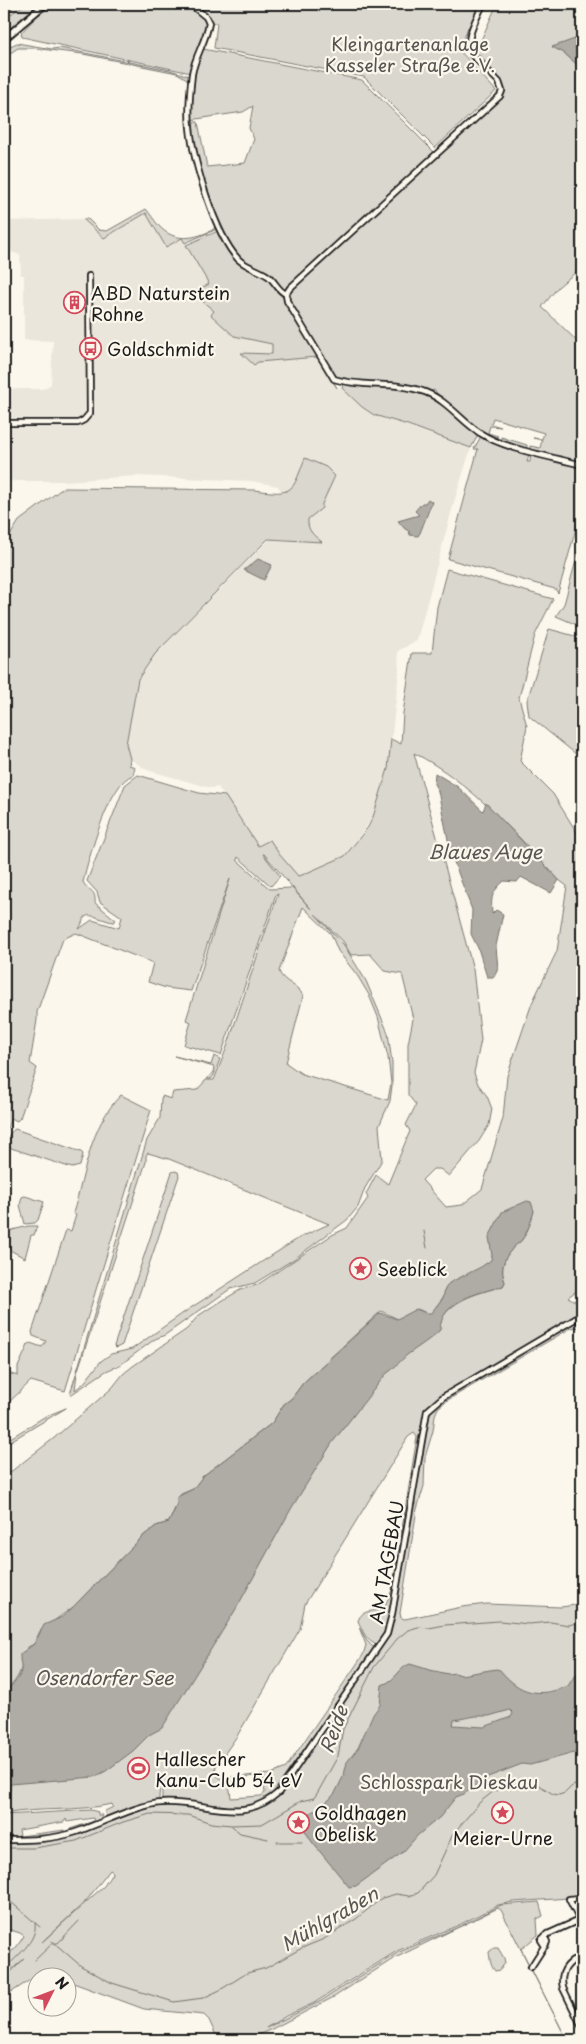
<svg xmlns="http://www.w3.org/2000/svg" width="586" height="2044" font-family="'Playpen Sans',sans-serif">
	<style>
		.built { fill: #eae6dc }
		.green { fill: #dad7ce; stroke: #7b7a75; fill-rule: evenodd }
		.water { fill: #afaca5; stroke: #74726e; fill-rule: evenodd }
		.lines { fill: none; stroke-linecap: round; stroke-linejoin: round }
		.stream { stroke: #74726e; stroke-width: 1 }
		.minor-casing { stroke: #1c1c1c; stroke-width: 8 }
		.major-casing { stroke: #1c1c1c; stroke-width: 9 }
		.minor { stroke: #fbf7ec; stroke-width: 4.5 }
		.major { stroke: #fbf7ec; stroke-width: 5.5 }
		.rail-casing { stroke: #1c1c1c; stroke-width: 3 }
		.rail { stroke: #fbf7ec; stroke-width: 1; stroke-dasharray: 4; stroke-linecap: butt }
		.labels { text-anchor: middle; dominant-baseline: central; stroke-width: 4.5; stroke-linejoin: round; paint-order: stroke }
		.park-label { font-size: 18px; fill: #555451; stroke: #fbf7ec }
		.poi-label { font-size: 18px; fill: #1c1c1c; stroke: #fbf7ec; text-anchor: start }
		.street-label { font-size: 18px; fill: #1c1c1c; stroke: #fbf7ec }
		.water-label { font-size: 19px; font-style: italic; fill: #575653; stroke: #fbf7ec }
	</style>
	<rect width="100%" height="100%" fill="#fbf7ec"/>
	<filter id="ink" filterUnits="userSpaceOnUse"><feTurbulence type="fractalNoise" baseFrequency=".02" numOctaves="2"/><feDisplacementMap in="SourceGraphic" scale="10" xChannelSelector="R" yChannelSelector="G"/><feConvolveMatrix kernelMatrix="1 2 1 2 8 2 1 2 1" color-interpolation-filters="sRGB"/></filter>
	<g filter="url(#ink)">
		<g class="built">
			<path d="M 4,4 L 25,4 L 4,19 Z"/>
			<path d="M 146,213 L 166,247 L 182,238 L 209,284 L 214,311 L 211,315 L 235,336 L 272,344 L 272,354 L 242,353 L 317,357 L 336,388 L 343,388 L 362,407 L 374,415 L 408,425 L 471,448 L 454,502 L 417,640 L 398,651 L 399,672 L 388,769 L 373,817 L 345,856 L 298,877 L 279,854 L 270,840 L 258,846 L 218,787 L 211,788 L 147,770 L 130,759 L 126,744 L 138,679 L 155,654 L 269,540 L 321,542 L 313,535 L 307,526 L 308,519 L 322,508 L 320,503 L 336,476 L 326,467 L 305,458 L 296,483 L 293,488 L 286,493 L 281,492 L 278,486 L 251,481 L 136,476 L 64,481 L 4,481 L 4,389 L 43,389 L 51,384 L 53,341 L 24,340 L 24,275 L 21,275 L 20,255 L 11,252 L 10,243 L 4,240 L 4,221 L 83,219 L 104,238 Z"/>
		</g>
		<g class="green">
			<path d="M 25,4 L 38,4 L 4,33 L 4,19 Z"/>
			<path d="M 50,4 L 186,4 L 203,18 L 206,24 L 191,73 L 22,37 L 21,33 L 37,16 L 52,6 Z"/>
			<path d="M 201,4 L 480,4 L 471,27 L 468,27 L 460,51 L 496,91 L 435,148 L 364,77 L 214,48 L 217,23 L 211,23 Z"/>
			<path d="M 497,4 L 582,4 L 582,34 L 579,35 L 564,53 L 582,69 L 582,267 L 558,287 L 542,307 L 582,346 L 582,464 L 530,450 L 530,446 L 540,448 L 542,440 L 533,438 L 542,439 L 544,433 L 493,418 L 491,424 L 501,427 L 490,426 L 488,433 L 498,436 L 494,439 C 472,427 450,409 434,390 L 429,392 L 409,386 L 344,380 L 333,374 L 289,299 L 288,295 L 295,286 L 503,97 L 505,89 L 503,83 L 472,46 L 478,47 Z"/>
			<path d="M 17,43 L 52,49 L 60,48 L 170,70 L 189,76 L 190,78 C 189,96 186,115 188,132 C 193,165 207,198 217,229 L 185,243 L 182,238 L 166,247 L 146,213 L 104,238 L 83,219 L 88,219 L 99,230 L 107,231 L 146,209 C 151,215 154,220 159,226 C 174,243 196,239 214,229 L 215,223 C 201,191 187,154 187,119 C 186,107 189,95 189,84 L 187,79 L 177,73 L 83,54 L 32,48 L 18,48 L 4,57 L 4,49 Z"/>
			<path d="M 203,49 L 362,80 L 434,152 L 434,155 L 285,291 L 283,291 C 270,275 253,272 240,259 C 215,235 194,157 192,122 L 198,122 L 207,167 L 245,163 L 254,139 L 249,128 L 253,106 L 243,112 L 190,120 L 195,71 Z"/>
			<path d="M 218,231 L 234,255 L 269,279 L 280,293 L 337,388 L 317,357 L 258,362 L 254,365 L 241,353 L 272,354 L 272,344 L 234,336 L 211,315 L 214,311 L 193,293 L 209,284 L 186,245 Z"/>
			<path d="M 343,383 L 418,391 L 435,398 L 478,435 L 471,448 L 408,425 L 374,415 L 362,407 L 342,388 Z"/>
			<path d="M 481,436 L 530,452 L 527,462 L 530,462 L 531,454 L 582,467 L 582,507 L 558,593 L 555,589 L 448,559 L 478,449 L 474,449 Z"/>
			<path d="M 501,437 L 527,445 L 527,447 L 525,449 L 502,442 Z"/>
			<path d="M 305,458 L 326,467 L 335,476 L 322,504 L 322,508 L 308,519 C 307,530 313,535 322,542 L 268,539 L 155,654 L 138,679 L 126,744 L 130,759 L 129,765 L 135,767 L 133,775 C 109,782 89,858 83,882 C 88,892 96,888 95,903 L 116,920 L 114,922 C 106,922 90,912 85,917 C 83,920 81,926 79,929 L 92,920 L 119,928 L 122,917 L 100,902 L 97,892 L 87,881 L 125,785 L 138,775 L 199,793 L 225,796 L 258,846 L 270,840 L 279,854 L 298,876 L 302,875 L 345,856 L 368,827 L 373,817 L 388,769 L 391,739 L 401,744 L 403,713 L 412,653 L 432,653 L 437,607 L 447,569 L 553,599 L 535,635 L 519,698 L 527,726 L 520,761 L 553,794 L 579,836 L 582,835 L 582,1287 L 568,1297 L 575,1301 L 582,1295 L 582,1313 L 436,1399 L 428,1407 L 423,1417 L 390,1613 L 386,1630 L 378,1645 C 366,1642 363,1631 358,1621 C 362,1608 374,1613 384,1608 L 392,1590 L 417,1437 L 414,1433 L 408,1437 L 305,1604 L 300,1629 L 237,1736 L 216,1766 L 215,1774 L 220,1778 L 271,1774 L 286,1768 L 363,1655 L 366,1645 L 359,1627 L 367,1641 L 375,1649 L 270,1797 L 242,1809 L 162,1801 L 162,1791 L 168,1781 C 159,1784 159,1793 159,1801 L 108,1817 L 105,1814 L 105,1811 L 113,1807 L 112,1804 C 77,1812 39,1807 4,1814 L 4,1782 L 181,1695 L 297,1497 L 332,1442 L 381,1378 L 440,1321 C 453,1298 480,1293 503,1286 L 505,1282 C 500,1270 503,1259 512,1249 C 515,1245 518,1244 521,1241 C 528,1232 531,1221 534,1211 L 493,1233 L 492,1263 L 455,1281 L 430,1315 L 418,1309 L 400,1320 L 381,1311 L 303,1383 L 292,1398 L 284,1404 L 272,1423 L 203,1476 L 193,1489 L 181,1494 L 169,1522 L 156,1526 L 143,1536 L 73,1607 L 40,1631 L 34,1644 L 28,1647 C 22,1665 20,1681 4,1691 L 4,1477 L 53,1439 L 112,1388 L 123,1374 L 133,1366 L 187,1329 L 198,1316 L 210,1308 L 240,1290 L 257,1285 L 332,1235 L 347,1228 L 368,1198 L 366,1194 L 376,1175 L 388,1184 L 410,1131 L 406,1125 L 416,1105 L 408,1095 L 408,1044 L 413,1019 L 402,974 L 385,971 L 370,954 L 351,955 L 343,941 L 315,914 L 344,945 L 366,981 L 388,1033 L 392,1063 L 392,1086 L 390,1101 L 379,1126 L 382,1160 L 365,1188 L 358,1207 L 347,1220 L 294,1259 L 255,1283 L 230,1289 L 165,1335 L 155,1339 L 120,1365 L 106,1371 L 72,1394 L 70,1394 L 147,1140 L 160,1118 L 161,1099 L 162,1096 L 171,1099 L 173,1092 L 197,1090 L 206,1080 L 214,1080 L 227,1047 L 278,894 L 276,894 L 221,1055 L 184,1045 L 191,1022 L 186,1020 L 230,879 L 191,991 L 166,988 L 148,982 L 153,963 L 76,933 L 63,939 L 37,1012 L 37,1020 L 30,1063 L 37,1068 L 20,1118 L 17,1121 L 11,1118 L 4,1137 L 4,545 L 19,521 L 63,488 L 255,490 C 294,496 292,492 305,458 ZM 414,753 C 472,783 515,833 559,880 L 567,886 L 557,951 L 532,1003 L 507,1076 L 503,1118 L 482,1189 L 462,1205 L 446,1207 L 422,1180 L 433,1169 L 440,1169 L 449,1176 L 479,1141 L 489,1125 L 492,1109 L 487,1096 L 478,1084 L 474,1073 L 481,1040 L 473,969 ZM 263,854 L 264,854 L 311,909 L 292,888 L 270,889 L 237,860 L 238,857 L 271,886 L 280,876 ZM 303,907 L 331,934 L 338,951 L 357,975 L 369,995 L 378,1017 L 388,1057 L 391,1083 L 388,1100 L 302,1074 L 286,1063 L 303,996 C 299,985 282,982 279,971 ZM 148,1153 L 169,1159 L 329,1224 L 299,1238 L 274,1254 L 189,1309 L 132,1349 L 111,1354 L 101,1361 L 84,1383 L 75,1390 L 77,1373 L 146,1162 L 146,1155 ZM 256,1775 L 263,1778 L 265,1793 L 261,1796 L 231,1798 L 229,1783 Z"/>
			<path d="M 582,539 L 582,627 L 556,616 L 564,604 Z"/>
			<path d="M 549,629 L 582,638 L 582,759 L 529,716 L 527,701 Z"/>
			<path d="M 174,1056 L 211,1065 L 214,1056 L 220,1059 L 214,1075 L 211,1079 L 207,1079 L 213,1072 L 214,1067 Z"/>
			<path d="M 121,1095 L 151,1110 L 65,1391 L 31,1381 L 4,1407 L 4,1372 L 18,1376 L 18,1367 L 28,1345 L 30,1343 L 42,1347 L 46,1341 L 33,1336 L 32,1332 L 66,1230 L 71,1231 L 76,1215 L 73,1213 C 86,1172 89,1127 121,1095 Z"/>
			<path d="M 15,1129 L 81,1152 L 83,1154 L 80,1166 L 72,1168 L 8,1147 C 5,1140 9,1133 15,1129 Z"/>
			<path d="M 175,1171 L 178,1172 L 179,1176 L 122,1345 L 116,1348 L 114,1346 L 172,1172 Z"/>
			<path d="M 25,1196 L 44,1202 L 38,1220 L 35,1223 L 25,1224 L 20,1205 L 22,1197 Z"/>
			<path d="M 29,1226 L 37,1226 L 34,1235 L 31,1235 L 25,1258 L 4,1247 L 4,1232 Z"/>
			<path d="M 572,1323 L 582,1325 L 582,1331 L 577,1327 L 571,1328 L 446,1401 L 438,1408 L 435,1415 L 433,1431 L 425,1457 L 424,1486 L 417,1509 L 400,1613 L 401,1618 L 405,1619 L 462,1607 L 487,1604 L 561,1607 L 582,1604 L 582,1897 L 513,1902 L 498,1905 L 459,1925 L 397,1951 L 314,2003 L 286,2016 L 266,2028 L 321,2001 L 397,1953 L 461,1926 L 501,1905 L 539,1902 L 543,1916 L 537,1919 L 538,1935 L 521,1949 L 567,2040 L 501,1910 L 498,1908 L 393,1959 L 334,1997 L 272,2029 L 246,2040 L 218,2040 L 209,2020 L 204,2015 L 144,2009 L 68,1981 L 68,1976 L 44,1976 L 33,1979 L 44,1971 L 4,1997 L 4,1979 L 24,1959 L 4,1976 L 4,1956 L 15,1949 L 24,1936 L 20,1933 L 4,1928 L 4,1841 L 76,1833 L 79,1835 L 114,1819 L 160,1804 L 246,1812 L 268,1803 L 280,1794 L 385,1639 L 412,1507 L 415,1505 L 415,1502 L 413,1501 L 427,1420 L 432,1409 L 442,1399 ZM 110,1870 L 113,1872 L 104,1886 L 42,1942 L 86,1901 Z"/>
			<path d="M 66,1408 L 4,1445 L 4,1442 L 44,1417 Z"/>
			<path d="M 91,1810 L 98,1812 L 98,1815 L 102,1815 L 99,1821 L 71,1831 L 70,1829 L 94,1821 L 93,1818 L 67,1822 L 66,1819 L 64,1822 L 19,1830 L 20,1836 L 65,1830 L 65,1833 L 42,1837 L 4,1837 L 4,1815 Z"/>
			<path d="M 494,1948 L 498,1948 L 504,1958 L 505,1963 L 500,1970 L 495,1971 C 490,1965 490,1959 489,1952 Z"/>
		</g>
		<g class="water">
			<path d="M 582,34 L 582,69 L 564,53 L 552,47 L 575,39 Z"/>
			<path d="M 428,499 L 432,502 L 420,533 L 418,536 L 410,535 L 409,531 L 405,529 L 398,521 L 419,515 L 415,511 L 422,503 L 425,503 Z"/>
			<path d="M 258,559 L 272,565 L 264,580 L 244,570 Z"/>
			<path d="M 435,773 L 458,787 L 483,811 L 486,803 L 559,880 L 551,893 L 521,877 L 517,882 L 504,881 C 491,893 491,897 492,914 L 496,910 L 503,914 L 496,946 L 498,969 L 494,977 L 487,977 L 478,948 L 471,934 L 472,910 L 451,854 L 438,791 L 434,784 Z"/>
			<path d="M 527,1201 L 531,1202 L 534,1211 C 531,1221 528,1232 521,1241 C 518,1244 515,1245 512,1249 C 503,1259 500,1270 505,1282 L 503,1286 C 479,1293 441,1300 440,1330 C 430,1340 419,1346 407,1355 C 400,1361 394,1369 386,1374 L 332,1443 L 291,1509 L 236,1609 L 162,1728 L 149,1735 L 133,1751 L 106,1771 L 94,1777 L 10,1784 L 10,1790 L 7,1791 L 6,1784 L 4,1784 L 4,1718 L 5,1713 L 4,1691 C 12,1686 23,1677 21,1665 C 20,1661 20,1659 20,1654 L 34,1644 L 44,1625 L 62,1617 L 73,1607 L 143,1536 L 156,1526 L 169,1522 L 177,1505 L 177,1497 L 193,1489 L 203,1476 L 272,1423 L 284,1404 L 292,1398 L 303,1383 L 380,1313 L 397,1319 L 416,1309 L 426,1313 L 431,1313 L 443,1298 L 445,1289 L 449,1283 L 481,1267 L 491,1260 L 492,1255 L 489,1237 L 502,1212 Z"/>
			<path d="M 410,1664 L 430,1670 L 448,1674 L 455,1673 L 461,1675 L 496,1669 L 500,1670 C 520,1694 538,1698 568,1686 L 575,1675 L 582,1671 L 582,1755 L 574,1753 L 530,1765 L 522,1764 L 488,1777 L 464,1794 L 456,1797 L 440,1817 L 418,1835 L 403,1852 L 356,1886 L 349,1887 L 312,1842 L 304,1829 L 303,1823 L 306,1816 L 329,1800 L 335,1793 L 344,1775 L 347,1762 L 358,1748 L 372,1716 L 380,1705 L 382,1685 C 397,1680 398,1668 410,1664 ZM 510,1710 L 513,1713 L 511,1717 L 484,1727 L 453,1725 L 454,1720 L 476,1716 L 489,1716 Z"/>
		</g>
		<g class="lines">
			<g class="stream">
				<path d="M 424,1231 L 427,1248"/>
				<path d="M 232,1826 L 240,1833 L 268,1839"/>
				<path d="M 277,1842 L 302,1842"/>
				<path d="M 4,1848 L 34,1848 L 76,1841 L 123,1822 L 150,1814 L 188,1815 L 211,1823 L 231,1825 L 262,1824 L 301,1801 L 314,1798 L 318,1792 L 338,1756 L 343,1729 L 374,1667 L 397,1639 L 408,1630 L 418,1627 L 429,1628 L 445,1625 L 499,1621 L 529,1624 L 550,1622 L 569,1625 L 579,1622 L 582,1611"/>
				<path d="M 4,1896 L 40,1927"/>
				<path d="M 52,1941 L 81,1966 L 112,1983 L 174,2002 L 203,1998 L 220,1990 L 247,1973 L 266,1968 L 302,1948 L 324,1939 L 356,1919 L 382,1898 L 396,1894 L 409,1896 L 418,1893 L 434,1875 L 453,1834 L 480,1802 L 494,1791 L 528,1780 L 534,1782 L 553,1794 L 559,1795 L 565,1793 L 572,1786 L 582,1783"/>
				<path d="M 55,1943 L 58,1943 L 79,1921"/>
				<path d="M 35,1960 L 54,1942"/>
				<path d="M 4,1969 C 16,1957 38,1941 35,1923"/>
			</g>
			<defs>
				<g id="minor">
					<path d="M 190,4 L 206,17 L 209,23 C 206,41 195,56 192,74 C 190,91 188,110 190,127 C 193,161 215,234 238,259 C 246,267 258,269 268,276 C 275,281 278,291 286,294"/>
					<path d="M 286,294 L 290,288 L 500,96 L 502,91 L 499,82 L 472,55 C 463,39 477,19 483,4"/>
					<path d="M 286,294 L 287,301 L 334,379 C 364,388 396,381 425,392 C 447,400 461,421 480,433 C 504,449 553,457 582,465"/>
					<path d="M 4,423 L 78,423 L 84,420 L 90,413 L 89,276"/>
					<path d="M 4,1840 C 28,1840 52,1840 76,1832 C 100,1824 139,1804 162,1803 C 206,1800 241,1826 279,1792 L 387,1634 L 392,1614 L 427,1411 L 443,1397 L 582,1315"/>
					<path d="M 582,1898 L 569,1899 L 582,1925"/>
					<path d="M 545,1946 L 541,1940 L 547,1934"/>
					<path d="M 582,1956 C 568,1962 559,1971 563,1988 L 582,2027"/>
					<path d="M 531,1967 L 547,1942 L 545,1937 L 548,1934 L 579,1920"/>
				</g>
				<path id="major" d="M 4,39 L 45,4"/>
			</defs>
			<use href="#minor" class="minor-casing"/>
			<use href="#major" class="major-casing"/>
			<use href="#minor" class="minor"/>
			<use href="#major" class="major"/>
			<defs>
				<path id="rail" d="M 4,12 L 15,4"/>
			</defs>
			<use href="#rail" class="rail-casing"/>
			<use href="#rail" class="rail"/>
		</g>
	</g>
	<defs>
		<symbol id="building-ring" viewBox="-11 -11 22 22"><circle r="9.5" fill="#fbf7ec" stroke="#d1495b" stroke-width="1.5"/><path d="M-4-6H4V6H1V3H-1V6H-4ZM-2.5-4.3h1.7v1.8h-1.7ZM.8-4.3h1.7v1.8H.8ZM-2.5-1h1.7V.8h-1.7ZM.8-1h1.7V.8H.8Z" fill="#d1495b"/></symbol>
		<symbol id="bus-ring" viewBox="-11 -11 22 22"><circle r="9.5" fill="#fbf7ec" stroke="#d1495b" stroke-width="1.5"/><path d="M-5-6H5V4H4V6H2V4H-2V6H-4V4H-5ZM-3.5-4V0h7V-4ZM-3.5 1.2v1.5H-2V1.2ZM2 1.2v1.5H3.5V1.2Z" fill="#d1495b"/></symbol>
		<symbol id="sight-ring" viewBox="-11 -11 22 22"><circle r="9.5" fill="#fbf7ec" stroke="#d1495b" stroke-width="1.5"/><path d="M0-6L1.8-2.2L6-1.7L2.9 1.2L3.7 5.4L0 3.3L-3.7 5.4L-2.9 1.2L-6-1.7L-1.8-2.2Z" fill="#d1495b"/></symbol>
		<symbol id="stadium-ring" viewBox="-11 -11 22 22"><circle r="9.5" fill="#fbf7ec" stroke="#d1495b" stroke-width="1.5"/><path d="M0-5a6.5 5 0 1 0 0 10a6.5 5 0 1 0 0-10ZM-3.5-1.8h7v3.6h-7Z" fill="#d1495b"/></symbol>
	</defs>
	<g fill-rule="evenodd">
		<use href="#building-ring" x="62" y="290" width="25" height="25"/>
		<use href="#bus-ring" x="78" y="336" width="25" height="25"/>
		<use href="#sight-ring" x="348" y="1256" width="25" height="25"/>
		<use href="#stadium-ring" x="126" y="1756" width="25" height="25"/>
		<use href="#sight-ring" x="490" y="1800" width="25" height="25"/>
		<use href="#sight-ring" x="286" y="1810" width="25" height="25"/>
	</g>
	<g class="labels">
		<g class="park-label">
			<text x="410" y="43">Kleingartenanlage<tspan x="410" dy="21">Kasseler Straße e.V.</tspan></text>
			<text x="449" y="1781">Schlosspark Dieskau</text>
		</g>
		<g class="poi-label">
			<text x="91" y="292">ABD Naturstein<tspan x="91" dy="21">Rohne</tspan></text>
			<text x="107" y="348">Goldschmidt</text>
			<text x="377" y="1268">Seeblick</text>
			<text x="155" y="1758">Hallescher<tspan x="155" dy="21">Kanu-Club 54 eV</tspan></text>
			<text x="314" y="1812">Goldhagen<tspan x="314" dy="21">Obelisk</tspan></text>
			<text x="503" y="1837" text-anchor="middle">Meier-Urne</text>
		</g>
		<g class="street-label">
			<text transform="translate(386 1562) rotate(-80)">AM TAGEBAU</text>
		</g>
		<g class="water-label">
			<text x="485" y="851">Blaues Auge</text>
			<text x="104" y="1677">Osendorfer See</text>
			<text transform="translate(333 1729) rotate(-70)">Reide</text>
			<text transform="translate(329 1918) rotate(-30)">Mühlgraben</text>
		</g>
	</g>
	<rect width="586" height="2044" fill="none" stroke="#fbf7ec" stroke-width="20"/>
	<rect x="10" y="10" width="566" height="2024" fill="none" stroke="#1c1c1c" stroke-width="2" filter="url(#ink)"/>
	<g transform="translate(52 1992) rotate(48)"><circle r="24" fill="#fbf7ec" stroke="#a29f99"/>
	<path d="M0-4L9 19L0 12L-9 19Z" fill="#d1495b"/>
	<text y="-8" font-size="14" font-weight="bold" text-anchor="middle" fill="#1c1c1c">N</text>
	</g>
</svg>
